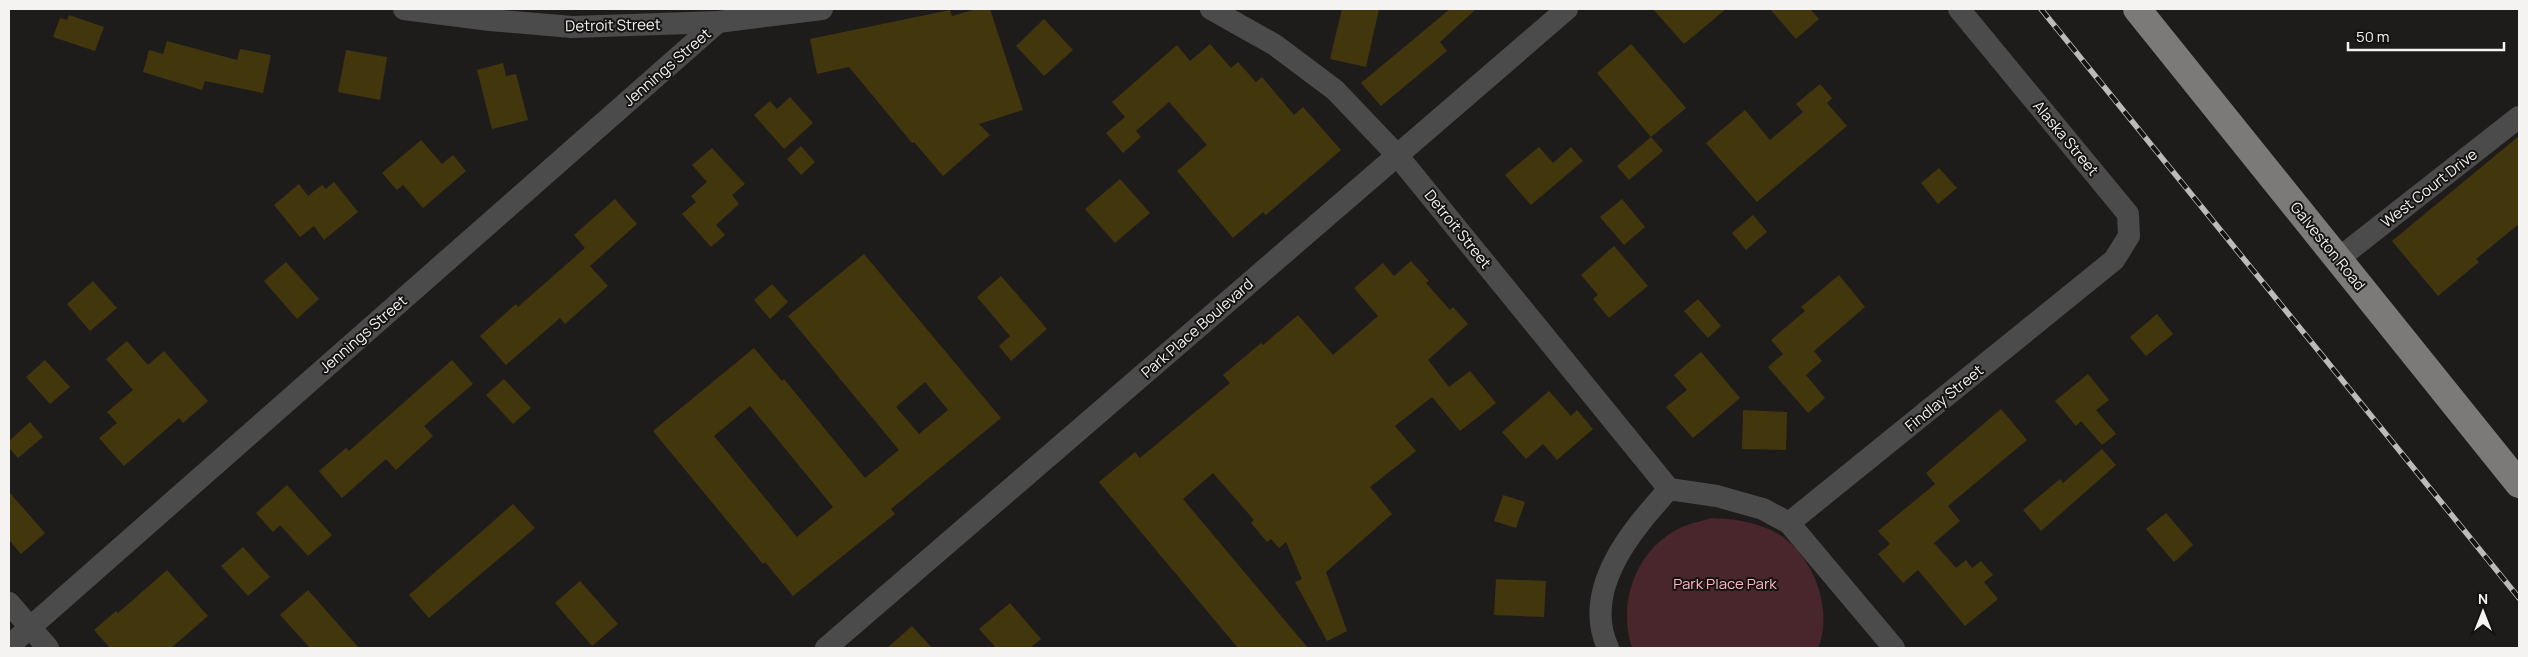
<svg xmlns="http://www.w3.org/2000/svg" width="2528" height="657" font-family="Manrope,sans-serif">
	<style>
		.green { fill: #49262c }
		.building { fill: #42360d; fill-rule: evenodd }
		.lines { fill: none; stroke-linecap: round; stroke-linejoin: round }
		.minor { stroke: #4c4b4b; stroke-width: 22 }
		.major { stroke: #7c7979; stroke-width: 28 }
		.rail-casing { stroke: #bcbbba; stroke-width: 5.5 }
		.rail { stroke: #151312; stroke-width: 4; stroke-dasharray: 11; stroke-linecap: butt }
		.labels { text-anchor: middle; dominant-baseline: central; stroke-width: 4; stroke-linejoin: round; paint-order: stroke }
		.street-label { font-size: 15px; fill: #f4f3f2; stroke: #151312 }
		.park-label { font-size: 15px; fill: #ffb8c2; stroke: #151312 }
	</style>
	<rect width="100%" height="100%" fill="#1e1c1b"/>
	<path class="green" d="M 1712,518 C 1733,519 1751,521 1771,530 C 1811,548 1835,608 1818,648 L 1632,648 C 1617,603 1636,548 1682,527 C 1691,523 1702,521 1712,518 Z"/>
	<g class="building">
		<path d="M 976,9 L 990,9 L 1023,110 L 979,124 L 990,135 L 943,176 L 914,142 L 912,143 L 849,67 L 817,74 L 810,39 L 950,10 L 952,16 Z"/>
		<path d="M 1342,9 L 1379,9 L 1366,67 L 1330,59 Z"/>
		<path d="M 1450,9 L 1476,9 L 1440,42 L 1447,51 L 1381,106 L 1361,83 Z"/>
		<path d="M 1653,9 L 1726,9 L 1684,44 Z"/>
		<path d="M 1770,9 L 1810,9 L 1819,19 L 1796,39 Z"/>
		<path d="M 69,15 L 104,27 L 95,51 L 53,37 L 60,18 L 67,20 Z"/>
		<path d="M 1044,19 L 1073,50 L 1044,76 L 1016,46 Z"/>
		<path d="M 167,41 L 237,60 L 240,49 L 271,55 L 263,93 L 205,81 L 202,90 L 143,72 L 149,50 L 163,54 Z"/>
		<path d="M 1210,44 L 1231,68 L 1238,62 L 1256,82 L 1262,77 L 1294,115 L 1303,107 L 1341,150 L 1266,215 L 1263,212 L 1233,238 L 1177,171 L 1207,145 L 1169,102 L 1136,131 L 1141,137 L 1123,153 L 1106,133 L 1125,117 L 1112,102 L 1177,45 L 1190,61 Z"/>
		<path d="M 1631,44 L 1686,108 L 1651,137 L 1597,73 Z"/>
		<path d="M 346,50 L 387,57 L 380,100 L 338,92 Z"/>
		<path d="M 503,63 L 506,76 L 516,74 L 528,120 L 492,129 L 477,70 Z"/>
		<path d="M 1820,84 L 1832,98 L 1827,103 L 1847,126 L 1757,202 L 1706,143 L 1745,110 L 1770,140 L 1803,112 L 1796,104 Z"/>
		<path d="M 790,97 L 813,123 L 784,149 L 754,115 L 770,101 L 777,109 Z"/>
		<path d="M 2519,136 L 2519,224 L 2476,259 L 2479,262 L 2438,296 L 2392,241 Z"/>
		<path d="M 1651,137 L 1663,151 L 1629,180 L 1617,166 Z"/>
		<path d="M 421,140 L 442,164 L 453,155 L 466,171 L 423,208 L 403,185 L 397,190 L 382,173 Z"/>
		<path d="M 801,146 L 815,162 L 801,175 L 787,159 Z"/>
		<path d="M 1539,147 L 1553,163 L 1571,147 L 1583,161 L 1531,205 L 1505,175 Z"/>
		<path d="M 712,148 L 745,184 L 732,195 L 739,204 L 716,225 L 725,235 L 711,247 L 682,214 L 696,202 L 691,196 L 707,182 L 692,165 Z"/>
		<path d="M 1939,168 L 1957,188 L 1938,204 L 1921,183 Z"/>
		<path d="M 1120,179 L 1150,213 L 1115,243 L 1085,209 Z"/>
		<path d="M 334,182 L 358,212 L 324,240 L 314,226 L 300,237 L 274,205 L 299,184 L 308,196 L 322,185 L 326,189 Z"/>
		<path d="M 615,199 L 637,224 L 590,266 L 608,286 L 565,324 L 560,318 L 506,365 L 480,336 L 516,304 L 518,307 L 585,248 L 574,235 Z"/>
		<path d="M 1622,199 L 1645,227 L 1624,245 L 1600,217 Z"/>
		<path d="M 1753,215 L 1767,232 L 1746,250 L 1732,233 Z"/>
		<path d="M 1614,246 L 1648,286 L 1609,318 L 1593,299 L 1598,295 L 1581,275 Z"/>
		<path d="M 864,254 L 1001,418 L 891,509 L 895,514 L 793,596 L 765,562 L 763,564 L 653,431 L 754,348 L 782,381 L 784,379 L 865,478 L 899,450 L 788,316 ZM 925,382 L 948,410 L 919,434 L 896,407 ZM 750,406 L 833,507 L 797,537 L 714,436 Z"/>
		<path d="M 1411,261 L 1429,281 L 1426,283 L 1450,310 L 1453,307 L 1468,324 L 1428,360 L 1449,387 L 1470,371 L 1496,403 L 1460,431 L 1432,397 L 1395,426 L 1416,451 L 1370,487 L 1392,514 L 1326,572 L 1347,631 L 1327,641 L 1295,582 L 1302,579 L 1286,542 L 1279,548 L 1271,539 L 1267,542 L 1251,523 L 1254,520 L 1213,473 L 1183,499 L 1308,648 L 1238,648 L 1099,482 L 1135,452 L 1140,458 L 1230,383 L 1223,375 L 1261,343 L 1263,345 L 1298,315 L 1333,355 L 1378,316 L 1354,288 L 1383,263 L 1394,276 Z"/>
		<path d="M 286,262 L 319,299 L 297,319 L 264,281 Z"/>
		<path d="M 1839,275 L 1865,307 L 1814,351 L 1822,361 L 1806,375 L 1825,398 L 1808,413 L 1768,367 L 1783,354 L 1771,340 L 1805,311 L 1801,307 Z"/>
		<path d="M 1001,276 L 1047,329 L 1011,361 L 999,346 L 1010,336 L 977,297 Z"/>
		<path d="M 93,281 L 117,308 L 90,331 L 67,304 Z"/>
		<path d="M 772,284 L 788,302 L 770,319 L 754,300 Z"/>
		<path d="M 1698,299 L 1721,326 L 1708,338 L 1684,311 Z"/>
		<path d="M 2157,314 L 2173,334 L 2146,356 L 2130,337 Z"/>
		<path d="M 127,341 L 148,365 L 164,351 L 208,401 L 183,423 L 179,418 L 124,466 L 99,438 L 117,423 L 107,412 L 133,390 L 106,359 Z"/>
		<path d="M 1701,352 L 1740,398 L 1693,438 L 1666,407 L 1687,390 L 1674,375 Z"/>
		<path d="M 45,360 L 70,387 L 50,404 L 26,377 Z"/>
		<path d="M 452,360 L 473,384 L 424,426 L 433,436 L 396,470 L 386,459 L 342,498 L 319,471 L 346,448 L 349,451 Z"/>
		<path d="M 2088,374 L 2109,400 L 2096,410 L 2116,434 L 2102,445 L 2081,421 L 2076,426 L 2055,401 Z"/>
		<path d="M 504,379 L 531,408 L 513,424 L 486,395 Z"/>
		<path d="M 1549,391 L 1571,416 L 1577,410 L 1593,429 L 1557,460 L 1543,444 L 1526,459 L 1502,432 Z"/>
		<path d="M 2001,409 L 2027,440 L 1948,506 L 1960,521 L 1934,543 L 1956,568 L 1966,560 L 1972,568 L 1981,561 L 1993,575 L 1984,582 L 1998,599 L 1965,626 L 1918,570 L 1903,583 L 1878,554 L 1890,544 L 1878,531 L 1935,484 L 1926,473 Z"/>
		<path d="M 1743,410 L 1787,412 L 1786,450 L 1742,449 Z"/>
		<path d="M 30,422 L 43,437 L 18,458 L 9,448 L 9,441 Z"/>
		<path d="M 2102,449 L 2116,465 L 2041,531 L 2023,510 L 2060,479 L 2063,483 Z"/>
		<path d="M 287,485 L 332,535 L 308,556 L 280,525 L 273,532 L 256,513 Z"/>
		<path d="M 9,492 L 45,533 L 21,554 L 9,540 Z"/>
		<path d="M 1503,495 L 1525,502 L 1516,528 L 1494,521 Z"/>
		<path d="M 513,504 L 535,528 L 429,618 L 409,595 Z"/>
		<path d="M 2166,513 L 2193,545 L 2174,562 L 2146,529 Z"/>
		<path d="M 243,547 L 270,577 L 248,596 L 221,566 Z"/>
		<path d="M 167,570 L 208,616 L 171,648 L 110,648 L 94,630 L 116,611 L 118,613 Z"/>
		<path d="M 1496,579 L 1546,581 L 1544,617 L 1494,615 Z"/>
		<path d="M 580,581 L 618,624 L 592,646 L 555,603 Z"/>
		<path d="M 308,590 L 359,648 L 310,648 L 280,615 Z"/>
		<path d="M 1010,603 L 1041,639 L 1030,648 L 996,648 L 979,629 Z"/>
		<path d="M 912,626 L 932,648 L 887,648 Z"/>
	</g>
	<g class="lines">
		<g class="minor">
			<path d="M 404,9 L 490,20 L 572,27 L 718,22 L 822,9"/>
			<path d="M 1211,9 L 1275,45 L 1335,90 L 1397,155 L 1669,489"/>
			<path d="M 2338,259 L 2519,117"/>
			<path d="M 1789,523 L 2114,260 L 2129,236 L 2128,214 L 1959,9"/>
			<path d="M 9,603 L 48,648"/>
			<path d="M 9,646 L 718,22"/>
			<path d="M 826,648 L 1567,9"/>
			<path d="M 1608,648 C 1581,589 1632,530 1669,489 L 1717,496 L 1763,509 L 1789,523 L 1894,648"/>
		</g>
		<path class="major" d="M 2137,9 L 2519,484"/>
		<defs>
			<path id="rail" d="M 2041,9 L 2519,598"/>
		</defs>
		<use href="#rail" class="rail-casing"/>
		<use href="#rail" class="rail"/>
	</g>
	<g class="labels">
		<g class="street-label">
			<text transform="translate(613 25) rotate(-1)">Detroit Street</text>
			<text transform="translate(667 67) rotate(-41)">Jennings Street</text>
			<text transform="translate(2066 138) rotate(50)">Alaska Street</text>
			<text transform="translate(2429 188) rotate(-38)">West Court Drive</text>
			<text transform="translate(1458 229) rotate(51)">Detroit Street</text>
			<text transform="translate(2328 246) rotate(51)">Galveston Road</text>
			<text transform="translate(1197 328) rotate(-41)">Park Place Boulevard</text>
			<text transform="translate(363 334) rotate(-41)">Jennings Street</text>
			<text transform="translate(1944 398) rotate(-39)">Findlay Street</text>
		</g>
		<g class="park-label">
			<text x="1725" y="583">Park Place Park</text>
		</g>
	</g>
	<rect width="2528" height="657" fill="none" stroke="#f4f3f2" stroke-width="20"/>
	<g transform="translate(2483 612)" stroke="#151312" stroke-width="4" paint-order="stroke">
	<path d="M0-4L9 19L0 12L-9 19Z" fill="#f4f3f2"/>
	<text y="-8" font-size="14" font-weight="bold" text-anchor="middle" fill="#f4f3f2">N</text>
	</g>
	<path d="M2348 42v8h156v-8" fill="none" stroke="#f4f3f2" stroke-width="2.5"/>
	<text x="2356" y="42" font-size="15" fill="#f4f3f2" stroke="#151312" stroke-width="4" paint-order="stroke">50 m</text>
</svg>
